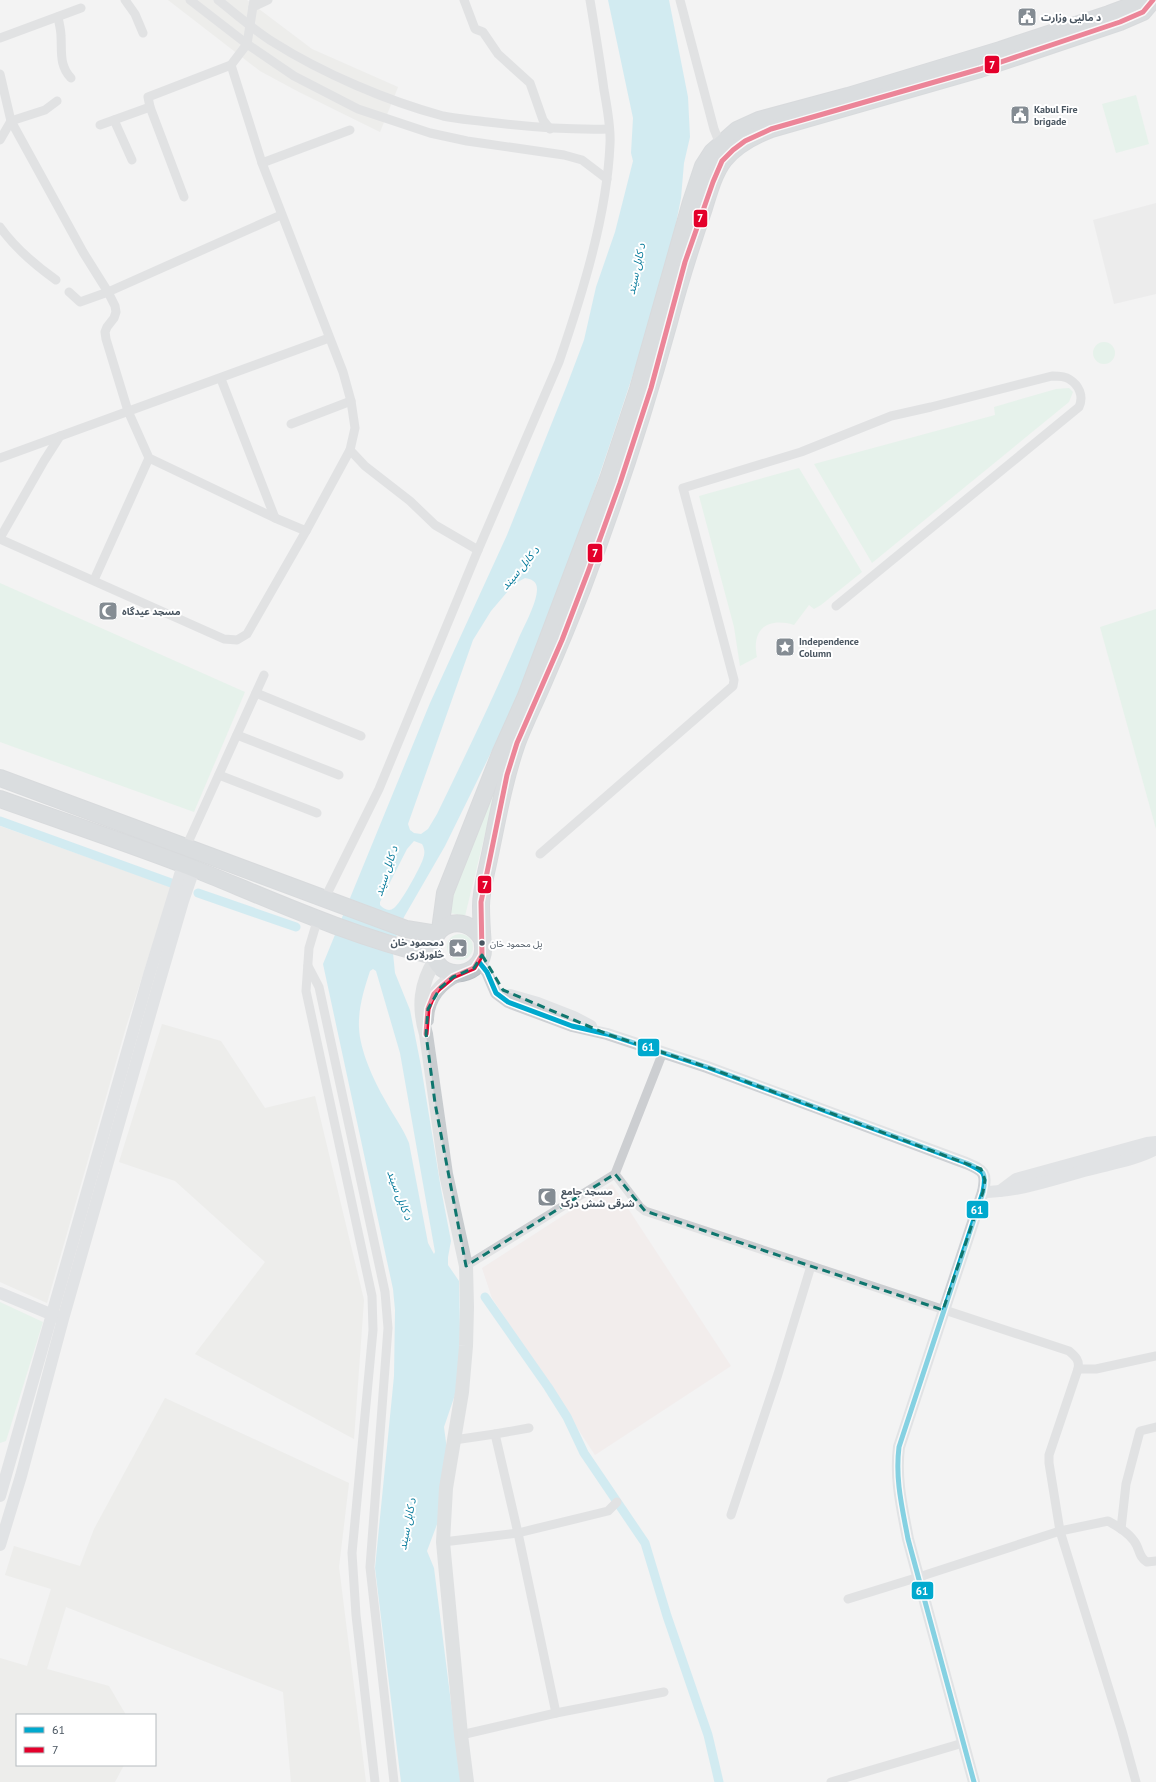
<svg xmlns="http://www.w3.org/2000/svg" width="1156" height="1782" font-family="'PT Sans','Noto Sans Arabic',sans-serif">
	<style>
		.commercial { fill: #e6e6e2 }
		.education { fill: #e5e4e5 }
		.medical { fill: #f1e6e5 }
		.green { fill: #d8f2e2 }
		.water { fill: #ace2f0; fill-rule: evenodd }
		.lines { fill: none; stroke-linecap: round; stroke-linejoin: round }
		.canal { stroke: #ace2f0; stroke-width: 9 }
		.highway-casing { stroke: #b8bdc2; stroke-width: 18 }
		.street { stroke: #ccced1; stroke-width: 9 }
		.secondary { stroke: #cdd0d4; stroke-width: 12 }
		.primary { stroke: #c8cccf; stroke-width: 14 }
		.highway { stroke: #bdc3c8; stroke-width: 16 }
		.bus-1-casing { stroke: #fff; stroke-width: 8 }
		.bus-2-casing { stroke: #fff; stroke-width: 8 }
		.bus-1 { stroke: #00a9ce; stroke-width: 5 }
		.bus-2 { stroke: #e4002b; stroke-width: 5 }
		.marked { fill: none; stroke: #0f766e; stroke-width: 3; stroke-dasharray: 8 5; stroke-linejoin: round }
		.bus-dot { fill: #495560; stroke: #fff; stroke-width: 1.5 }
		.labels { text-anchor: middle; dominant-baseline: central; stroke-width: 4; stroke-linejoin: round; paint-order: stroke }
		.bus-label { font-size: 9px; fill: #495560; stroke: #fff; text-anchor: start }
		.poi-label { font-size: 10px; font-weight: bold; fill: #495560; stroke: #fff; text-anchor: start }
		.water-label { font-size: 11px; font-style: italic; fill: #097c9c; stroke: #fff }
		.line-badge { stroke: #fff; stroke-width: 1.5 }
		.badge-label { font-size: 11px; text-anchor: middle; font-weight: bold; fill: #fff }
	</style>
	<rect width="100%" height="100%" fill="#f3f3f3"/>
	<g class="commercial">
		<path d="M 168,0 L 247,0 L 312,49 L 398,87 L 380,132 L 299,92 L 260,71 Z"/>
		<path d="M 0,826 L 171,887 L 126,1027 L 47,1303 L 0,1282 Z"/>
		<path d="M 162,1024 L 221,1041 L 265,1108 L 315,1096 L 364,1300 L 354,1439 L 195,1354 L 265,1262 L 175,1181 L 119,1162 Z"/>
		<path d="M 165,1398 L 349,1483 L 339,1567 L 366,1782 L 291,1782 L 283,1692 L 66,1607 L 47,1669 L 109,1686 L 126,1715 L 17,1715 L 17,1765 L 124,1765 L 115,1782 L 0,1782 L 0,1658 L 27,1666 L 51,1589 L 5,1575 L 14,1546 L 80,1566 L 94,1529 Z"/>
	</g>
	<path class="education" d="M 1156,203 L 1156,294 L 1114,304 L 1093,220 Z"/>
	<path class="medical" d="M 612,1184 L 731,1366 L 595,1455 L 492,1298 L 482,1268 Z"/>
	<g class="green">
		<path d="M 1136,95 L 1149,144 L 1116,153 L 1102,104 Z"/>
		<circle cx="1104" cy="353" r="11"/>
		<path d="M 1069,388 L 1073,392 L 1069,402 L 872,563 L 814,464 L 995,415 L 994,407 L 1056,389 Z"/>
		<path d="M 799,468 L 862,572 L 821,605 L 814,609 L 809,605 L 794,625 C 768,617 751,629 757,657 L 740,666 L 734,627 L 699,496 Z"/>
		<path d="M 0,583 L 245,692 L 194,812 L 0,742 Z"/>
		<path d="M 1156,609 L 1156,829 L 1100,627 Z"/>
		<path d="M 497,785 L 465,916 L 450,913 L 452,903 L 446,901 Z"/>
		<circle cx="460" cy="947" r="13"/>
		<path d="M 0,1302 L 43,1322 L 6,1441 L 0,1443 Z"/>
	</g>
	<path class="water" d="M 608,0 L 669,0 L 688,97 L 690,137 L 684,163 L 681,198 L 672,244 L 640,353 L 611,441 L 579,535 L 512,710 L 445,846 L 404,917 L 396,937 L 393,953 L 395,973 L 410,1010 L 421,1066 L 441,1189 L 451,1241 L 448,1257 L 448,1265 L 459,1281 L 460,1329 L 458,1386 L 444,1427 L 447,1450 L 439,1519 L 427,1551 L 434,1568 L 461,1782 L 401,1782 L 375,1568 L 394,1376 L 395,1310 L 393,1289 L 323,964 L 430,703 L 507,535 L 567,385 L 584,340 L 596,287 L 615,232 L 633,161 L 631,153 L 633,118 ZM 525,578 C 531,579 537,581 537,589 C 537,603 524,626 518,640 C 493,699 465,756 437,814 L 428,829 L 421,834 L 414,833 L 410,830 L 408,824 L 473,640 L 491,611 L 514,584 ZM 414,841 L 422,844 C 425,849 425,854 423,859 C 420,868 401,903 394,908 C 389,912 384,909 380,905 L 380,902 L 407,849 ZM 373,969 L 376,971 L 400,1053 L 435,1252 L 434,1254 L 428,1243 L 409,1143 C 403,1128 393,1115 385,1100 C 374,1081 360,1051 359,1028 C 358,1009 364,989 370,971 Z"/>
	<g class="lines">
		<g class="canal">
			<path d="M 0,821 L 174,884"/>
			<path d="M 198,893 L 296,927"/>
			<path d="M 485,1297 L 548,1387 L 567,1417 L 584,1453 L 645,1543 L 667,1616 L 708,1735 L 719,1782"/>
		</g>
		<defs>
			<g id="highway">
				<path d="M 0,778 L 406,929 L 437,934"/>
				<path d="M 0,799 C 67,823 134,845 200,871 C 276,902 353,937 434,956"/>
				<path d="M 440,930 L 445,893 L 500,754 L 526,696 L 608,479 L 638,389 L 691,202 L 703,166 L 712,152 L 737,130 L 759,120 L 848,96 L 1000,50 L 1109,14 L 1133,5 L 1138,0"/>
				<path d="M 482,939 C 464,909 425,926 434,956 C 442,984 485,976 483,947 C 482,933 481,920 481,906 C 481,890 486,874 489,859 C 497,821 504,780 517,743 C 525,722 535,702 544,681 C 557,651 570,620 582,589 C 615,502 644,413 669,322 C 679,284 691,246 704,208 C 709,192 714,173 724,160 C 736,145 753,136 771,129 L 980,69 L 1120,22 L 1143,12 L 1153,0"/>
			</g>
		</defs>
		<use href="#highway" class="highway-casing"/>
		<g class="street">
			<path d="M 125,0 L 135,14 L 143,33"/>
			<path d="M 190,0 L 247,44 L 294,76 L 358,109 L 430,133 L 467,141 L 564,155 L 582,160 L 607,179"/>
			<path d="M 218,0 C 236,14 254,30 273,42 C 322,73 387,101 443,116 C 457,119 473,120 488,122 C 528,127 568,130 609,129"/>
			<path d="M 464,0 L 475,29 L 483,32 L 498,54 L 530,83 L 543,120 L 550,129"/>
			<path d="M 680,0 L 714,129 L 720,144"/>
			<path d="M 253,7 L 268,0"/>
			<path d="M 58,17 C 59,23 61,30 61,36 C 62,52 59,65 71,78"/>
			<path d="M 0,38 L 81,8"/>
			<path d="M 0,74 L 11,121 L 83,252 L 108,292 L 115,306 L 116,312 L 114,318 L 107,327 L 105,332 L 106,339 L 128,411 L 149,458 L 275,518 L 306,531"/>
			<path d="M 114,120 L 132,160"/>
			<path d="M 100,125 L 150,107"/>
			<path d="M 0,140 L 11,121 L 45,110 L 57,101"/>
			<path d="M 262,163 L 350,130"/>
			<path d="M 184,197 L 150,107 L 148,97 L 231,65"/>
			<path d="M 0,227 C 15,248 35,265 56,280"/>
			<path d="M 69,292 L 80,302 L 108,292 L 281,215"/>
			<path d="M 221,379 L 275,518"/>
			<path d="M 291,424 L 351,401"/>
			<path d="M 350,450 L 365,466 L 410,501 L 435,525 L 478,550"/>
			<path d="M 0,458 L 329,338"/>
			<path d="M 0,538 L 44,461 L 60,436"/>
			<path d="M 0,539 L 224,639 L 237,640 L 247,634 L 306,531 L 350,450 L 355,428 L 351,401 L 343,372 L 262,163 L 231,65 L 247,44 L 254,0"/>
			<path d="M 94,580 L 149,458"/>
			<path d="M 256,693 L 361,736"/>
			<path d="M 237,735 L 339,775"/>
			<path d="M 219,775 L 317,813"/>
			<path d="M 186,847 L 264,675"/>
			<path d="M 540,854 L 733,686 L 734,680 L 683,488 L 801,452 L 891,416 L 931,407 L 1052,376 C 1057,376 1065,376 1069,379 C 1079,385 1084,396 1079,407 L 836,606"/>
			<path d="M 324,900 L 379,789 L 478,550 L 559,362 C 582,295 607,215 610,144 C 611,127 607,107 604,90 C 600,60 595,30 590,0"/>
			<path d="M 318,918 L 309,948 L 306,991 L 372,1296 L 373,1330 L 352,1553 L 356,1615 L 375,1782"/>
			<path d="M 308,966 L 319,987 L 385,1292 L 388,1328 L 370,1567 L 394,1782"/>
			<path d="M 615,1174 L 640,1207 L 645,1211 L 1069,1351 C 1075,1356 1080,1360 1078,1369 L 1049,1455 L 1049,1463 L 1060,1531 L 1122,1731 L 1136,1782"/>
			<path d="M 466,1266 L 615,1174 L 663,1052"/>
			<path d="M 1078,1369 L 1096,1369 L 1156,1356"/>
			<path d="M 495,1434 L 518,1533 L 556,1713"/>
			<path d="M 454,1440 L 495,1434 L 529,1428"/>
			<path d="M 731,1515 L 778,1374 L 811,1266"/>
			<path d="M 1121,1529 L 1126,1484 L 1140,1431 L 1156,1427"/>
			<path d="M 443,1542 L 518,1533 L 608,1511 L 617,1502"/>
			<path d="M 848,1599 L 919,1577 L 1060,1531 L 1108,1521 C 1117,1526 1128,1532 1134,1541 C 1140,1548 1138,1557 1147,1562 L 1156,1561"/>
			<path d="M 461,1735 L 556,1713 L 664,1692"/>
			<path d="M 831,1782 L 963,1743"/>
		</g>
		<g class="secondary">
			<path d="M 479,962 L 487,972 L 496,993 L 508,1002 L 572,1026 L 607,1034 L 707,1067 L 966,1163 C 984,1171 987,1172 983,1192 L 899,1447 C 895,1479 902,1507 908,1539 L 974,1782"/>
			<path d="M 510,995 L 538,1003 L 574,1017 L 591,1026"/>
			<path d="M 1000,1191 L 1016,1179 L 1147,1143 L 1156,1142"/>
			<path d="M 983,1192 C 1019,1192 1054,1179 1088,1170 C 1110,1164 1136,1160 1156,1149"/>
			<path d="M 0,1293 L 60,1318"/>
			<path d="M 0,1496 L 149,975 L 183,865"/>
			<path d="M 0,1545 L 21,1476 L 63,1319 L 157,990 L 183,901 L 194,869"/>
		</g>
		<g class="primary">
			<path d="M 435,960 C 420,984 418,1007 426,1034 L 446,1174 L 466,1266 L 467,1307 L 466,1346 L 462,1392 L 446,1488 L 443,1542 L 461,1735 L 467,1782"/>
			<path d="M 427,1020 C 427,998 441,982 460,974"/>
		</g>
		<use href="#highway" class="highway"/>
		<defs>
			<path id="bus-1" d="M 479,962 L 487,972 L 496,993 L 508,1002 L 572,1026 L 607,1034 L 707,1067 L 966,1163 C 984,1171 987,1172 983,1192 L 899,1447 C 895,1479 902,1507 908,1539 L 974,1782"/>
			<path id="bus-2" d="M 426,1034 L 428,1009 L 434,994 L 440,988 L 453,977 L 474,968 L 482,955 L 481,902 L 507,775 L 517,743 L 562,640 L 588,572 L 620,483 L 651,388 L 685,262 L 713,182 L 722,161 L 733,150 L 745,141 L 771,129 L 980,69 L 1120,22 L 1143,12 L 1153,0"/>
		</defs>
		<use href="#bus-1" class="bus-1-casing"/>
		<use href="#bus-2" class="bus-2-casing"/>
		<use href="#bus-1" class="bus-1"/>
		<use href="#bus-2" class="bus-2"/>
	</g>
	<path d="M0 0H1156V1782H0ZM 482,955 L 503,990 L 607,1034 L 707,1067 L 981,1169 L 985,1180 L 983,1192 L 943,1310 L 645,1211 L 615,1174 L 466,1266 L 435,1103 L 426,1034 L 428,1009 L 440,988 L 453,977 L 474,968 Z" fill="#f3f3f3" fill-opacity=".55" fill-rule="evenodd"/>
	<path class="marked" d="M 482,955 L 503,990 L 607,1034 L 707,1067 L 981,1169 L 985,1180 L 983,1192 L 943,1310 L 645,1211 L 615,1174 L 466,1266 L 435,1103 L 426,1034 L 428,1009 L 440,988 L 453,977 L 474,968 Z"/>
	<defs>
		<symbol id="civic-square" viewBox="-11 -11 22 22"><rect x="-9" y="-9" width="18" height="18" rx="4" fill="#848c93" stroke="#fff"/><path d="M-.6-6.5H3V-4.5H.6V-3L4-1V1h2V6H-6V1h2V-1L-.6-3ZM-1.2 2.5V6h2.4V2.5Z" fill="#fff"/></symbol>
		<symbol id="mosque-square" viewBox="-11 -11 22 22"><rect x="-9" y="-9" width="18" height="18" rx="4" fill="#848c93" stroke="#fff"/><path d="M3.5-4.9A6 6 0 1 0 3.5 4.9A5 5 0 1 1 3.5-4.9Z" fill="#fff"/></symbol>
		<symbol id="sight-square" viewBox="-11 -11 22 22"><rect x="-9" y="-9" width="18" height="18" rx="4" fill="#848c93" stroke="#fff"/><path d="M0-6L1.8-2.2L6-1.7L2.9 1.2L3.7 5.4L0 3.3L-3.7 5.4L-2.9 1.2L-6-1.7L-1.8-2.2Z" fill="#fff"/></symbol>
	</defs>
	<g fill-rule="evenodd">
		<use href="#civic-square" x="1016" y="6" width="22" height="22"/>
		<use href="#civic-square" x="1009" y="104" width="22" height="22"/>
		<use href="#mosque-square" x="97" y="600" width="22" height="22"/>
		<use href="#sight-square" x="774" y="636" width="22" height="22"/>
		<use href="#sight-square" x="447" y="937" width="22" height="22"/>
		<use href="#mosque-square" x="536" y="1186" width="22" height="22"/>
	</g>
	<circle class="bus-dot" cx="482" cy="943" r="3.5"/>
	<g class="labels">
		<g class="bus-label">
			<text x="490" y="943">پل محمود خان</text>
		</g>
		<g class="poi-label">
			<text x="1041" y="17">د مالیی وزارت</text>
			<text x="1034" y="109">Kabul Fire<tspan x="1034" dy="12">brigade</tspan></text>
			<text x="122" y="611">مسجد عیدگاه</text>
			<text x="799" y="641">Independence<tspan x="799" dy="12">Column</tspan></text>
			<text x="444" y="942" text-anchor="end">دمحمود خان<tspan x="444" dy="12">څلورلاری</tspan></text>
			<text x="561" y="1191">مسجد جامع<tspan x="561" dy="12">شرقی شش درک</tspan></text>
		</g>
		<g class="water-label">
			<text transform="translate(636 269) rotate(-78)">د کابل سيند</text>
			<text transform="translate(520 568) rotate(-50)">د کابل سيند</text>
			<text transform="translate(386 871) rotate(-72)">د کابل سيند</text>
			<text transform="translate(400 1195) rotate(69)">د کابل سيند</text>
			<text transform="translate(407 1524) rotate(-79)">د کابل سيند</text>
		</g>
	</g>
	<g class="line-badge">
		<rect x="984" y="55" width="16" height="19" rx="4" fill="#e4002b"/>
		<rect x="693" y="209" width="15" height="19" rx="4" fill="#e4002b"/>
		<rect x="587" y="543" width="16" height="20" rx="4" fill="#e4002b"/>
		<rect x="477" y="875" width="15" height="19" rx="4" fill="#e4002b"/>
		<rect x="637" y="1038" width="23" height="19" rx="4" fill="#00a9ce"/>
		<rect x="966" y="1200" width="23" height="19" rx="4" fill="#00a9ce"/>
		<rect x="911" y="1581" width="23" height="19" rx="4" fill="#00a9ce"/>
	</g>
	<g class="badge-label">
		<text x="992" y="69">7</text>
		<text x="700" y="222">7</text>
		<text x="595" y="557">7</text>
		<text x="485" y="889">7</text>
		<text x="648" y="1051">61</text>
		<text x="977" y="1214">61</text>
		<text x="922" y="1595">61</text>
	</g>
	<rect x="16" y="1714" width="140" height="52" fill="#ffffff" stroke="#b6bbbf"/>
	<rect x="24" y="1727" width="20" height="6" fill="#00a9ce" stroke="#b6bbbf"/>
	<text x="52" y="1734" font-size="12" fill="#495560">61</text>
	<rect x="24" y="1747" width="20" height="6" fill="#e4002b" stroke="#b6bbbf"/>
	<text x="52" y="1754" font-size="12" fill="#495560">7</text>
</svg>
